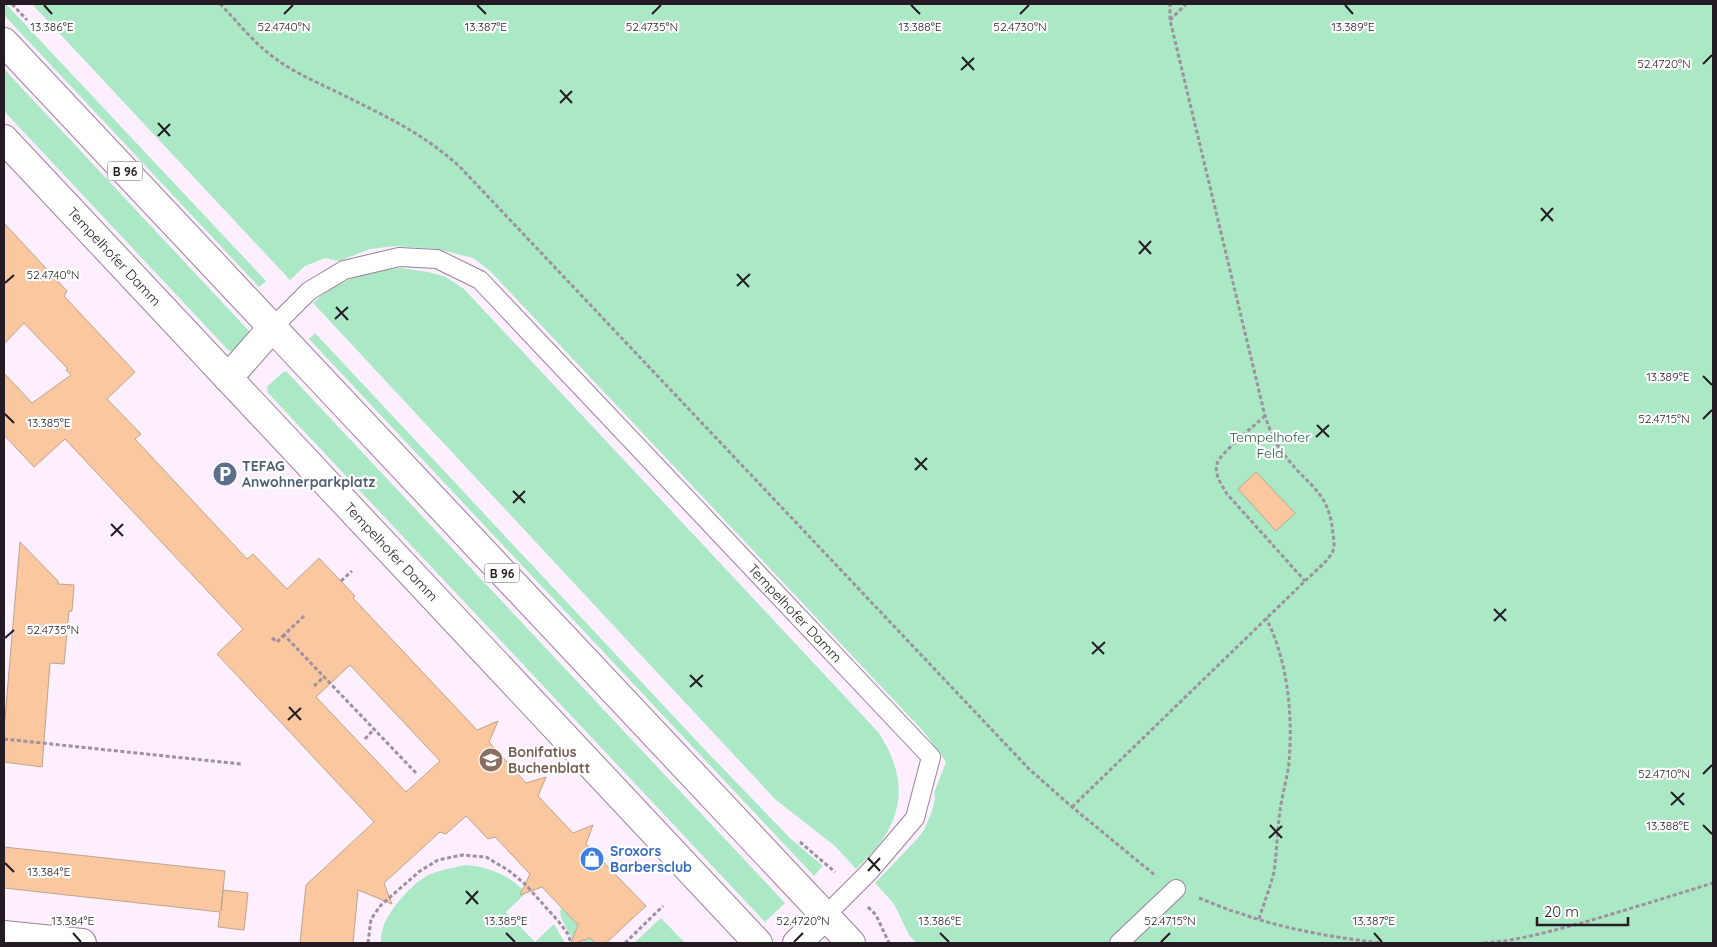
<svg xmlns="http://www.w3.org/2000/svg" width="1717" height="947" font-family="Quicksand,sans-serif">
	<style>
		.green { fill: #aae8c6 }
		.building { fill: #fbc79e; stroke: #bda38e; fill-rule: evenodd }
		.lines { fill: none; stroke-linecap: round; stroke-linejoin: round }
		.lane-casing { stroke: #988299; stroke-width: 20 }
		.street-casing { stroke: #988299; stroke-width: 30 }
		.secondary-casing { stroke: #988299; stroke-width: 30 }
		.primary-casing { stroke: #988299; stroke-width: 30 }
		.path { stroke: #9d919e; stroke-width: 3; stroke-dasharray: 4 2.5; stroke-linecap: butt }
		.lane { stroke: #fff; stroke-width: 18 }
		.street { stroke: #fff; stroke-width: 28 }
		.secondary { stroke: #fff; stroke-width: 28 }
		.primary { stroke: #fff; stroke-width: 28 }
		.ticks { fill: none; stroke: #241b24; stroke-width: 2 }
		.labels { text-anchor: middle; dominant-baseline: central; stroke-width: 4.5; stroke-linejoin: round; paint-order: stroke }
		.shield { fill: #fff; stroke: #665f66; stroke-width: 1 }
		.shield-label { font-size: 12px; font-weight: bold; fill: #241b24 }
		.street-label { font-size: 14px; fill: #241b24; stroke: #fff }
		.park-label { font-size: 14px; fill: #1f5c40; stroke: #fff }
		.service-label { font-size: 14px; font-weight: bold; fill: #4e5e75; stroke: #fff; text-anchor: start }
		.education-label { font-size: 14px; font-weight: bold; fill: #785e54; stroke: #fff; text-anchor: start }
		.shop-label { font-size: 14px; font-weight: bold; fill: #366cbe; stroke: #fff; text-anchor: start }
		.ticks-label { font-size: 12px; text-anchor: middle; fill: #241b24; stroke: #fff; stroke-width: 4.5; stroke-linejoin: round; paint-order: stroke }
	</style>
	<rect width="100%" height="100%" fill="#feefff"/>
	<g class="green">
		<path d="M 4,4 L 6,4 L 266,281 L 259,287 L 4,15 Z"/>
		<path d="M 32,4 L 1713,4 L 1713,943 L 916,943 L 909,935 L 894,904 L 875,883 L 918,838 L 924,830 L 932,811 L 935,798 L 934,793 L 946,762 L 924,732 L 490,271 L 473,258 L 437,249 L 395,246 L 370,249 L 339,261 L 325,258 L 305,266 L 290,280 Z"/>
		<path d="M 4,69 L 250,332 L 234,351 L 229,351 L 4,111 Z"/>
		<path d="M 401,268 L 428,272 L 446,277 L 464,289 L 879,733 C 902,769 908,806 880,843 C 873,852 865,860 856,869 L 835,846 L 776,800 L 313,303 C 338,279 368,271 401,268 Z"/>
		<path d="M 315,333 L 708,753 L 791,839 L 823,866 L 814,876 L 309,339 Z"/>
		<path d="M 286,371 L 785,903 L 765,922 L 268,393 L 267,387 L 283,372 Z"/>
		<path d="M 466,865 C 490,867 509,875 526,893 L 506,912 L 535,942 L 554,924 L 565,943 L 381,943 C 381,938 381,933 383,928 C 388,911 410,886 425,877 C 437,870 453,868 466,865 Z"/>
		<path d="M 562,908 L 578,924 L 575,931 L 583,940 L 591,938 L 596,943 L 574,943 C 570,931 561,924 560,911 Z"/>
		<path d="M 661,918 L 685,943 L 634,943 Z"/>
	</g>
	<g class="building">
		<path d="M 4,223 L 67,291 L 64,296 L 135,372 L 107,399 L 141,434 L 135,439 L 247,559 L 253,554 L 287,589 L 319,558 L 355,596 L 353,598 L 477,730 L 498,721 L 489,742 L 526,783 L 546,777 L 538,796 L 573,833 L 593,825 L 586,844 L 646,906 L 606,943 L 595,943 L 590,938 L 576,943 L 571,943 L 578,925 L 542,887 L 520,895 L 530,874 L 495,837 L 488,839 L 466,816 L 446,834 L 440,832 L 384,883 L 392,904 L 358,890 L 353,943 L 300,943 L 306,885 L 374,822 L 217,654 L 243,629 L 65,439 L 34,467 L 4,435 L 4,373 L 32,403 L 71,375 L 66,370 L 68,369 L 24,323 L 4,344 ZM 350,665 L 440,761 L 406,792 L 316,697 Z"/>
		<path d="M 1256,472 L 1295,513 L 1276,531 L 1238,489 Z"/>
		<path d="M 20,542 L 58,581 L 58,584 L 74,585 L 72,611 L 69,611 L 64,664 L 50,663 L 42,767 L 4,762 L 4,730 Z"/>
		<path d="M 4,847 L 225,871 L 221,911 L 223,890 L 248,893 L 244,930 L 218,927 L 220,912 L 4,888 Z"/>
	</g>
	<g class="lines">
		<defs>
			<g id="lane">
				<path id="s1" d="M 272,328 L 309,291 L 344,270 L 399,257 L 437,259 L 480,280 L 931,757 L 915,818 L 869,872 L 825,916"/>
				<path d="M 1119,943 L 1176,889"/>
			</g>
			<path id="street" d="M 4,935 L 82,943"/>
			<path id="secondary" d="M 797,943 L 825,916"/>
			<g id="primary">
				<path d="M 4,42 L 851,943"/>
				<path id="s2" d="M 4,139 L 758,943"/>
				<path d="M 228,378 L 272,328"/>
			</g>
		</defs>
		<use href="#lane" class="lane-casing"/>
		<use href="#street" class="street-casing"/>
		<use href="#secondary" class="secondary-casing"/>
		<use href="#primary" class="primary-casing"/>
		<g class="path">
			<path d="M 12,4 L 27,20"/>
			<path d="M 220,4 C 237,21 252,41 272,56 C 291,71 314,81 335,91 C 381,114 422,132 460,167 L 1029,769 L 1072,807 L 1156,876"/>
			<path d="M 1170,20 L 1186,4"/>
			<path d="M 1265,416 C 1255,425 1220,453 1217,464 C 1214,475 1222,485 1227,494 L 1305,581"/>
			<path d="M 341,581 L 352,571"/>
			<path d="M 304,616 L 284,635 L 416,773"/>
			<path d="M 272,638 L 277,642 L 284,635"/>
			<path d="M 314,686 L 324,677"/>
			<path d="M 4,739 L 241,764"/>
			<path d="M 365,739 L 374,729"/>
			<path d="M 1072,807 L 1305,581 C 1314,572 1325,564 1332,553 C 1335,548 1334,540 1333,534 C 1329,491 1310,488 1286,457 C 1276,445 1270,431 1265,416 L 1170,20 L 1170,4"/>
			<path d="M 800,842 L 835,872"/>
			<path d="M 1199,898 C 1212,903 1225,909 1239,913 C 1283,929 1336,938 1382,943"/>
			<path d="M 868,907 L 876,915 L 889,943"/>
			<path d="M 1259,919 C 1264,903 1270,888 1274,872 C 1277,852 1277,831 1280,811 C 1282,795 1287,779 1289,763 C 1293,715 1288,661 1266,618"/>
			<path d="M 368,943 L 371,919 L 381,905 L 420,871 L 438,860 L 462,855 L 486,857 L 508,870 L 525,884 L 559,922 L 568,934 L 571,943"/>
			<path d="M 625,943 L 663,906"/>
			<path d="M 1484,943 C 1516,941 1547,932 1578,924 C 1623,911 1668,897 1713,883"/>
		</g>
		<use href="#lane" class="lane"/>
		<use href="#street" class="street"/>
		<use href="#secondary" class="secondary"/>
		<use href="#primary" class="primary"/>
	</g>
	<path class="ticks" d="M 44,5 L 52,14M 477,5 L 486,14M 911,5 L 920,14M 1345,5 L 1353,14M 284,14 L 293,5M 652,14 L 661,5M 1020,14 L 1029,5M 962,57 L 974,70M 1703,64 L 1712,55M 961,70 L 974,58M 560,90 L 572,103M 560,103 L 572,91M 158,123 L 170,136M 158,136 L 170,124M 1541,208 L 1553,221M 1541,221 L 1553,208M 1139,241 L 1151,254M 1139,254 L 1151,241M 737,274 L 749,287M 5,283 L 14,275M 737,286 L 750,274M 336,307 L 348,320M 335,319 L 348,307M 1703,376 L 1712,385M 5,414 L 14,423M 1703,419 L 1712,410M 1317,425 L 1329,437M 1316,437 L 1329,425M 915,458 L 927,470M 915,470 L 927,458M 513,491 L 525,503M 513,503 L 525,491M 111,524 L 123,536M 111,536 L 123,524M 1494,609 L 1506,621M 1494,621 L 1506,609M 5,638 L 14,630M 1092,642 L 1104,654M 1092,654 L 1105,642M 690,675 L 702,687M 690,687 L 703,675M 289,707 L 301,720M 288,720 L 301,708M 1703,774 L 1712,765M 1671,792 L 1684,805M 1671,805 L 1684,793M 1270,825 L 1282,838M 1703,825 L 1712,834M 1269,838 L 1282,826M 868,858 L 880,871M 5,863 L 14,872M 868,871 L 880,858M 466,891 L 478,904M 466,904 L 478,891M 73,933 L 81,942M 506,933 L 515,942M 940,933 L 949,942M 1374,933 L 1382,942M 794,942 L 803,933M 1161,942 L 1170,933"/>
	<defs>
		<symbol id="parking-disc" viewBox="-11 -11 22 22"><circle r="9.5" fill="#5c6f8a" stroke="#fff"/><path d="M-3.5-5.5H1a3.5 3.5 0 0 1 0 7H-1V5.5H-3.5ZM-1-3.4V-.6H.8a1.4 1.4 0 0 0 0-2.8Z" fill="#fff"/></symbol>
		<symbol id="school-disc" viewBox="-11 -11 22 22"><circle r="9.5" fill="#8d6e63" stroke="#fff"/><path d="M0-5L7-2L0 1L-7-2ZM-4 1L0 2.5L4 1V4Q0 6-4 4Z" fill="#fff"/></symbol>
		<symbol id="shop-disc" viewBox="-11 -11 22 22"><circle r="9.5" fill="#3f7fe0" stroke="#fff"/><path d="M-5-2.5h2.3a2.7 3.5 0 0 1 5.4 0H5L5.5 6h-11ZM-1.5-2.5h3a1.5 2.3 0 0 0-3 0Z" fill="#fff"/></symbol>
	</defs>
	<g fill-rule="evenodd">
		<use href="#parking-disc" x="211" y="460" width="28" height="28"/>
		<use href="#school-disc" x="477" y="746" width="28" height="28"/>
		<use href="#shop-disc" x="578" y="845" width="28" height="28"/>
	</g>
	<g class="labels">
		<g class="shield">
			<rect x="107.5" y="161.5" width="35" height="19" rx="4"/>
			<rect x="484.5" y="563.5" width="35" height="19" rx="4"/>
		</g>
		<g class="shield-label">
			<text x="125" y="171">B 96</text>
			<text x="502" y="573">B 96</text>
		</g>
		<g class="street-label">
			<text stroke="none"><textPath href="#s2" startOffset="161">Tempelhofer Damm</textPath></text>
			<text stroke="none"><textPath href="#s2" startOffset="566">Tempelhofer Damm</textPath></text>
			<text stroke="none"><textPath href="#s1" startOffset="694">Tempelhofer Damm</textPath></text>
		</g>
		<g class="park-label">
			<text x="1270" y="437">Tempelhofer<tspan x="1270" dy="16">Feld</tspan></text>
		</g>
		<g class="service-label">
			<text x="242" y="466">TEFAG<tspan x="242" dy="16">Anwohnerparkplatz</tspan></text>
		</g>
		<g class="education-label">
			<text x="508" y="752">Bonifatius<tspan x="508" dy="16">Buchenblatt</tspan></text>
		</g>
		<g class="shop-label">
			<text x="610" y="851">Sroxors<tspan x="610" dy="16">Barbersclub</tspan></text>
		</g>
	</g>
	<g class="ticks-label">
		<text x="284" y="31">52.4740°N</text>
		<text x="652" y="31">52.4735°N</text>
		<text x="1020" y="31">52.4730°N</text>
		<text x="52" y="31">13.386°E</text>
		<text x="920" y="31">13.388°E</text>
		<text x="1353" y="31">13.389°E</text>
		<text x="486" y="31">13.387°E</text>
		<text x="1664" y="68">52.4720°N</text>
		<text x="53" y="279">52.4740°N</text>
		<text x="1668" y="381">13.389°E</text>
		<text x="1664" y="423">52.4715°N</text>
		<text x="49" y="427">13.385°E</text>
		<text x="53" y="634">52.4735°N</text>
		<text x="1664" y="778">52.4710°N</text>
		<text x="1668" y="830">13.388°E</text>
		<text x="49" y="876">13.384°E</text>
		<text x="73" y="925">13.384°E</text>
		<text x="506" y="925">13.385°E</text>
		<text x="940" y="925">13.386°E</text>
		<text x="1374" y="925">13.387°E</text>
		<text x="803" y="925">52.4720°N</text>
		<text x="1170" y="925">52.4715°N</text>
	</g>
	<rect width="1717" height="947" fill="none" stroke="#241b24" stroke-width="10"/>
	<path d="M1537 917v8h91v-8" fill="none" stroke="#241b24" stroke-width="2.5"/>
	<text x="1544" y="917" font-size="15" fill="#241b24" stroke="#ffffff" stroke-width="4" paint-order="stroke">20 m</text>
</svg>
